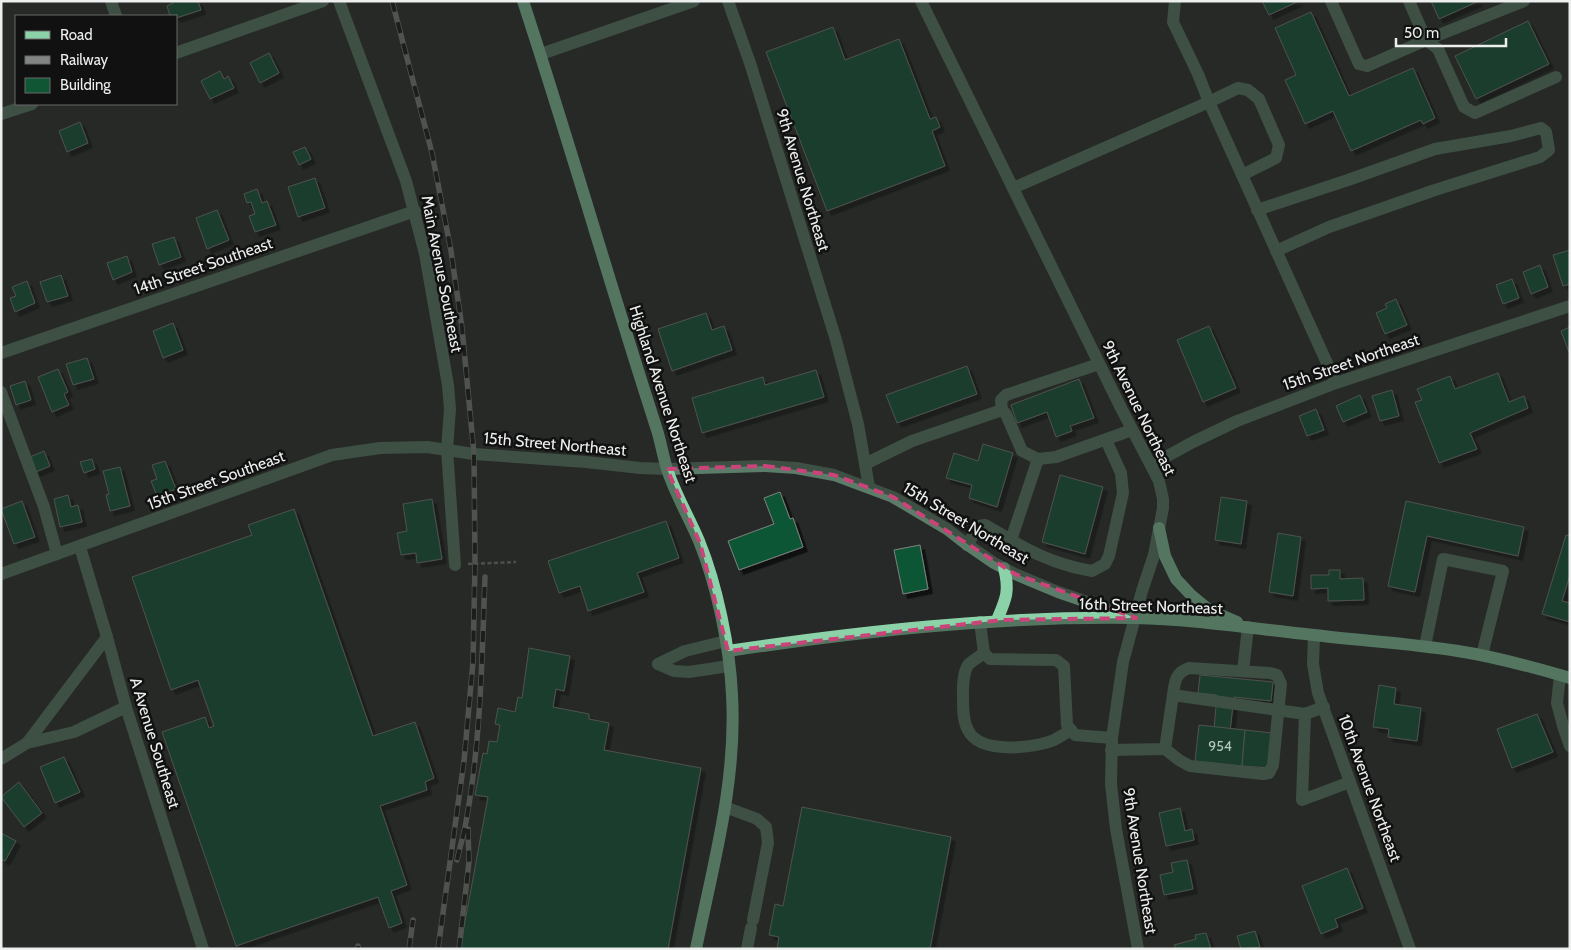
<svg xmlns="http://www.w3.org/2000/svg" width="1571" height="950" font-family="Cabin,sans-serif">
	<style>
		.building { fill: #105635; stroke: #7e827f; filter: url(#shadow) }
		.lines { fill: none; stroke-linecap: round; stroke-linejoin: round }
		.path { stroke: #7b7d7c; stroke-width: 2.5; stroke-dasharray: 4 2.5; stroke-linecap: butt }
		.minor { stroke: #5b7c68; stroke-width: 12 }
		.major { stroke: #8cd2a8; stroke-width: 12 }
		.rail-casing { stroke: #818482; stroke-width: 5.5 }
		.rail { stroke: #101110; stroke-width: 4; stroke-dasharray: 11; stroke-linecap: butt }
		.marked { fill: none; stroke: #cb4378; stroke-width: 4; stroke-dasharray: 10 6; stroke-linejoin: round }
		.labels { text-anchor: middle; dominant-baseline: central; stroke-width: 5; stroke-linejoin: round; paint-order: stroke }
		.number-label { font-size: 14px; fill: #b6c9c0 }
		.street-label { font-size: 16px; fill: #edefee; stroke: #101110 }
	</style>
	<defs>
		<filter id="shadow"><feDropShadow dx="4.5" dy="4.5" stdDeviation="0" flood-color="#0009"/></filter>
	</defs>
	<rect width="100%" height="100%" fill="#262927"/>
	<g class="building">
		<path d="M 172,1 L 198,1 L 201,10 L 176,18 L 176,16 L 170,16 L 167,6 L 173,3 Z"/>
		<path d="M 1262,1 L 1299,1 L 1269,15 Z"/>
		<path d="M 1431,1 L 1479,1 L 1439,19 Z"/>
		<path d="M 1311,12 L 1349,96 L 1413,68 L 1435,118 L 1423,124 L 1421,120 L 1351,151 L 1333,111 L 1305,124 L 1285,80 L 1296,75 L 1275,28 Z"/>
		<path d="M 1528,21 L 1549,64 L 1476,99 L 1455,56 Z"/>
		<path d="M 833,27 L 845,60 L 899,39 L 930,119 L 936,117 L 940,127 L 932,131 L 945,166 L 827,211 L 766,52 Z"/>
		<path d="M 269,53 L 279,73 L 260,83 L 250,63 Z"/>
		<path d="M 220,71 L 224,79 L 228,76 L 234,88 L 210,99 L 201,81 Z"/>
		<path d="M 80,122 L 88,143 L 67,152 L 59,131 Z"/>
		<path d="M 305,147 L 311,159 L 299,165 L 293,152 Z"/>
		<path d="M 315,178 L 325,208 L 298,217 L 288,187 Z"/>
		<path d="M 257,189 L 262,203 L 267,201 L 276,225 L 255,232 L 249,216 L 255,214 L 251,202 L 247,203 L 244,194 Z"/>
		<path d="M 217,210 L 229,240 L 207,249 L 196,218 Z"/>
		<path d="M 174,237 L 181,257 L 159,265 L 152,244 Z"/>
		<path d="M 1570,250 L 1570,284 L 1563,286 L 1553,255 Z"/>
		<path d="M 127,256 L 132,272 L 113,280 L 107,263 Z"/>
		<path d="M 1540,265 L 1548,287 L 1531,294 L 1523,272 Z"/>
		<path d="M 61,275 L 68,296 L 47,302 L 40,282 Z"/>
		<path d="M 1512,279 L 1519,298 L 1503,304 L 1496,285 Z"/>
		<path d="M 27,281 L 35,303 L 15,312 L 10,298 L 16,296 L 12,287 Z"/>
		<path d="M 1396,299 L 1407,325 L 1385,334 L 1376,313 L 1387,308 L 1385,304 Z"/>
		<path d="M 706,313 L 712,330 L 724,326 L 732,350 L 672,371 L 658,329 Z"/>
		<path d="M 173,323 L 183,350 L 163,358 L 153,331 Z"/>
		<path d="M 1209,326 L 1236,388 L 1203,402 L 1177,340 Z"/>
		<path d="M 1570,327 L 1570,355 L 1561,331 Z"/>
		<path d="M 87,358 L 94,379 L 73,385 L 66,364 Z"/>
		<path d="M 967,366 L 977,394 L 897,423 L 886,395 Z"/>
		<path d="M 58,369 L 68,392 L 64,394 L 69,405 L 52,412 L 38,377 Z"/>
		<path d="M 816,370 L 824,397 L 702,433 L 692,398 L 763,377 L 765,385 Z"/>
		<path d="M 1498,373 L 1509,402 L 1524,396 L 1528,408 L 1470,433 L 1477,449 L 1439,463 L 1415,402 L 1422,400 L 1417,389 L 1450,376 L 1455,389 Z"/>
		<path d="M 1079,379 L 1094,418 L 1070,426 L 1072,431 L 1056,437 L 1047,412 L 1017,423 L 1011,405 Z"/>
		<path d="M 25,381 L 31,400 L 16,405 L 10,386 Z"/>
		<path d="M 1392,390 L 1399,416 L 1380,421 L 1372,396 Z"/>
		<path d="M 1360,395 L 1367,412 L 1343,422 L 1336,406 Z"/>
		<path d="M 1316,409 L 1324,430 L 1307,436 L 1299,416 Z"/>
		<path d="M 983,444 L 1013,453 L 997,507 L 969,498 L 972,485 L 946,478 L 954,453 L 978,461 Z"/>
		<path d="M 44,451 L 50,466 L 36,472 L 30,457 Z"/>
		<path d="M 92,459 L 95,469 L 84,473 L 80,462 Z"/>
		<path d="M 165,461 L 176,489 L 157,496 L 151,481 L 157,479 L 152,465 Z"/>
		<path d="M 120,467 L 130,506 L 110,511 L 106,495 L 109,494 L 103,471 Z"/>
		<path d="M 1060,475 L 1103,487 L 1085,554 L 1042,542 Z"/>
		<path d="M 780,492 L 790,519 L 793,518 L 803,547 L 739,570 L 728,541 L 774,524 L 764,498 Z"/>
		<path d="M 68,495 L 71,507 L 78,505 L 82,522 L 60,527 L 54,499 Z"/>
		<path d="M 1221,497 L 1247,501 L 1241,544 L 1215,540 Z"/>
		<path d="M 432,499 L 442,559 L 417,563 L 416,553 L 401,555 L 397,533 L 407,531 L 403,504 Z"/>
		<path d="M 22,501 L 35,537 L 14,544 L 1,509 Z"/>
		<path d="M 1406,501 L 1524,527 L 1518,556 L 1427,536 L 1415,592 L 1388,586 Z"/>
		<path d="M 294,509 L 373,736 L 415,722 L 434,778 L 425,782 L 427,790 L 380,806 L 407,885 L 391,891 L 402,923 L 389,928 L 378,897 L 236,946 L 162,732 L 205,717 L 209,728 L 214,726 L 198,680 L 171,690 L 132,577 L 252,535 L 248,525 Z"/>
		<path d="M 666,521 L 679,558 L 637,573 L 644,592 L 588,611 L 580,586 L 559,593 L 548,561 Z"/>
		<path d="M 1278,533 L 1301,537 L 1293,596 L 1269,592 Z"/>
		<path d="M 1566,535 L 1570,536 L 1570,575 L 1562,601 L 1570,603 L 1570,622 L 1542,614 Z"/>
		<path d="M 920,545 L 928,589 L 903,594 L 894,550 Z"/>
		<path d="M 1329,570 L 1340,570 L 1340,579 L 1363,578 L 1364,600 L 1328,601 L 1328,588 L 1311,589 L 1311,575 L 1329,575 Z"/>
		<path d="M 529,648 L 570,656 L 564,691 L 556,689 L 553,707 L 589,714 L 589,719 L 609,723 L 604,750 L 701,768 L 668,949 L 460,949 L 488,797 L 475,795 L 483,753 L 487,754 L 489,741 L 497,742 L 500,725 L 495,724 L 498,708 L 515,712 L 518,697 L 522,698 Z"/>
		<path d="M 1200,675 L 1273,682 L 1271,701 L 1234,697 L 1230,731 L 1214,729 L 1217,695 L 1198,693 Z"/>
		<path d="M 1379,685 L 1396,688 L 1394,704 L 1421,708 L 1417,741 L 1388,737 L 1389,729 L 1373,727 Z"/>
		<path d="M 1537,714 L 1553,752 L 1512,768 L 1497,729 Z"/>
		<path d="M 1199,725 L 1245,730 L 1242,766 L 1195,761 Z"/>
		<path d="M 1245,730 L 1272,733 L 1269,768 L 1242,766 Z"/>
		<path d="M 64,757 L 80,792 L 55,803 L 40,767 Z"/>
		<path d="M 19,782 L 42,813 L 24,827 L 1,797 Z"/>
		<path d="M 802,807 L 951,837 L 930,949 L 777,949 L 779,937 L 769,935 L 775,904 L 783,906 Z"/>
		<path d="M 1180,808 L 1185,831 L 1192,829 L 1194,840 L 1166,846 L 1159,813 Z"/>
		<path d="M 1,833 L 16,841 L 5,861 L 1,859 Z"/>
		<path d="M 1187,860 L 1193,889 L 1164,895 L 1160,875 L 1173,872 L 1171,863 Z"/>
		<path d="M 1347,868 L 1363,908 L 1335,919 L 1338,927 L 1321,934 L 1302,886 Z"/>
		<path d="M 1255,931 L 1260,947 L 1241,949 L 1237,936 Z"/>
		<path d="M 1206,933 L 1211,949 L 1176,949 L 1174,945 L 1196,939 L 1195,935 Z"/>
	</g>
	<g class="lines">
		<path class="path" d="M 468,564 L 516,562"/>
		<g class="minor">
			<path d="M 111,1 L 116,16"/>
			<path d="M 339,1 L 406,181 L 425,254 L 448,385 L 450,409 L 447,449 L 455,565"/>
			<path d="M 728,1 L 750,63 L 836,340 L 858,424 L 869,487"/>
			<path d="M 921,1 L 1121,408 L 1159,481 L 1163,499 L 1163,508 L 1154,555 L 1142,591 L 1123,662 L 1112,738 L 1111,784 L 1116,829 L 1138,949"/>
			<path d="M 1175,1 L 1173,22 L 1198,74 L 1209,102 L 1238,88 L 1248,90 L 1259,99 L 1279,145 L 1276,158 L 1242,175"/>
			<path d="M 1331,1 L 1359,64 L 1367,66 L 1426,40 L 1438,49 L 1464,107 L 1475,113 L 1556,77"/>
			<path d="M 1409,1 L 1426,40 L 1524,1"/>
			<path d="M 176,53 L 323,1"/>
			<path d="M 541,54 L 694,1"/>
			<path d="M 1,114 L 32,104"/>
			<path d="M 1013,188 L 1209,102 L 1336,383"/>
			<path d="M 1257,210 L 1348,180 L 1435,149 L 1511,136 L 1541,128 L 1546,132 L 1549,150 L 1540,157 L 1435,190 L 1329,227 L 1276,251"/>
			<path d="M 1,353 L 415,211"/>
			<path d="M 1,392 L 44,507 L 57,554"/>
			<path d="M 1002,410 L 1001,400 L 1006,395 L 1099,364"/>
			<path d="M 865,464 L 912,441 L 1002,410 L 1006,414 L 1022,451 L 1038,459 L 1056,457 L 1132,430"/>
			<path d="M 1151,465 L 1193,442 L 1237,421 L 1336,383 L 1570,306"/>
			<path d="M 1011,540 C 1037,556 1062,566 1092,571 L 1105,564 L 1109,556 L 1123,493 L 1121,473 L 1106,440"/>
			<path d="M 967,545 L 979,526 L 985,525 L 1011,540 L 1038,459"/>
			<path d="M 80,547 L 107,637 L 126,707 L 203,949"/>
			<path d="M 1,574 L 332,455 L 380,448 L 427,447 L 474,454 L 586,462 L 640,468 L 667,469 L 765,466 L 796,468 L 834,475 L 893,497 L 947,529 L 965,543 L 994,563 L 1015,574 L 1058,592 L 1131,617"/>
			<path d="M 980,622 L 984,653 L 990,659 L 1056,660 L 1064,666 L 1067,725 L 1075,735 L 1112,738"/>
			<path d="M 1314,635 L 1313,664 L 1318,693 L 1410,949"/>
			<path d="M 1425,646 L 1443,559 L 1503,571 L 1482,655"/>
			<path d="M 984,653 C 979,657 972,661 968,665 C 962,675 963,689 963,700 C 963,709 963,721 968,730 C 980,755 1034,748 1054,740 C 1060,737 1066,733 1071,730"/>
			<path d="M 658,664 L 674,671 L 689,672 L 729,666"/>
			<path d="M 658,664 L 685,651 L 726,641"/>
			<path d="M 1243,671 L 1248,627"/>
			<path d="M 1560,675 L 1557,703 L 1563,726 L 1570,746"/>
			<path d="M 1305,714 L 1302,800 L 1350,782"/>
			<path d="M 27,743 L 107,637"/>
			<path d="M 1165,749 L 1179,760 L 1190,766 L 1263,774 L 1269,773 L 1273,765 L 1281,684 L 1277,675 L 1270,673 L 1189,668 C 1175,673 1175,681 1173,695"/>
			<path d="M 1111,750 L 1165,749 L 1173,695 L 1305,714 L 1324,707"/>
			<path d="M 1,759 L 27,743 L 74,732 L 126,707"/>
			<path d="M 725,807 L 757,819 L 766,827 L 768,843 L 753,920"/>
			<path d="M 747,949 L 751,928"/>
		</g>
		<g class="major">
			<path d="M 523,1 C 570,144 611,288 657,430 C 661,443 663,456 667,469 C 675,494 689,517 699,541 C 717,585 730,648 732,695 C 737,782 713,865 696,949"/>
			<path d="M 1159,528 L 1165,556 L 1176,579 L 1192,596 L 1209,610 L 1237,622"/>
			<path d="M 997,620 C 1006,599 1010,591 1004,568"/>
			<path d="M 728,651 C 863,631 999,616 1135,618 C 1195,619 1254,629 1314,635 C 1362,641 1410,643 1458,651 C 1496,657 1533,667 1570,678"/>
		</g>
		<defs>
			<g id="rail">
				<path d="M 392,1 L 432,153 L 451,251 L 462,328 L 474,454 L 475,564 L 473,662 L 464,761 L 438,949"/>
				<path d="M 457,860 C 460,846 465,831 467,816 C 481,738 482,656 485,577"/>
				<path d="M 358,946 L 358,949"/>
				<path d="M 409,949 L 413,920"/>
				<path d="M 459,949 L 469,862 L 468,829"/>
			</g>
		</defs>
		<use href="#rail" class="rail-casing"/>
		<use href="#rail" class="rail"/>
	</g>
	<path d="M0 0H1571V950H0ZM 765,466 L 834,475 L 893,497 L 1015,574 L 1136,618 L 1002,620 L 728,651 L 700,543 L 667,469 Z" fill="#262927" fill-opacity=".55" fill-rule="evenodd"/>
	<path class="marked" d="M 765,466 L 834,475 L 893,497 L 1015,574 L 1136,618 L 1002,620 L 728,651 L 700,543 L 667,469 Z"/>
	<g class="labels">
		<g class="number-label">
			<text x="1220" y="746">954</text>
		</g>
		<g class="street-label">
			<text transform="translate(803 180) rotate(73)">9th Avenue Northeast</text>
			<text transform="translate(203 266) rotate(-19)">14th Street Southeast</text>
			<text transform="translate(442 274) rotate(79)">Main Avenue Southeast</text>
			<text transform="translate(1351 362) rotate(-19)">15th Street Northeast</text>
			<text transform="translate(663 394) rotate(72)">Highland Avenue Northeast</text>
			<text transform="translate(1139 408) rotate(64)">9th Avenue Northeast</text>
			<text transform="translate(555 444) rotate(5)">15th Street Northeast</text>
			<text transform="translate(216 480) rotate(-20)">15th Street Southeast</text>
			<text transform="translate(966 523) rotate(31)">15th Street Northeast</text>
			<text transform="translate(1151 606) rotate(2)">16th Street Northeast</text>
			<text transform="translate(155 743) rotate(73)">A Avenue Southeast</text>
			<text transform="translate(1370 788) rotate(70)">10th Avenue Northeast</text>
			<text transform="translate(1140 861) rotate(81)">9th Avenue Northeast</text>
		</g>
	</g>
	<rect width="1571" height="950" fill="none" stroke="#edefee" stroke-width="5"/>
	<rect x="15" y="15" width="162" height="90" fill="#101110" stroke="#686a69"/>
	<rect x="25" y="31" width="25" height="8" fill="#8cd2a8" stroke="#686a69"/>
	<text x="60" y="40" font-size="15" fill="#edefee">Road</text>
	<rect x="25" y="56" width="25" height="8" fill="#818482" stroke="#686a69"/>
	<text x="60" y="65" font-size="15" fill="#edefee">Railway</text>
	<rect x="25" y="78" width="25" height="15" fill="#105635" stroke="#686a69"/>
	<text x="60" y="90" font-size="15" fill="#edefee">Building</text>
	<path d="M1396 38v8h110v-8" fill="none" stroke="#edefee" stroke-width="2.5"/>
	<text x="1404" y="38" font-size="15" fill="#edefee" stroke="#101110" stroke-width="4" paint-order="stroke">50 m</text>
</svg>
